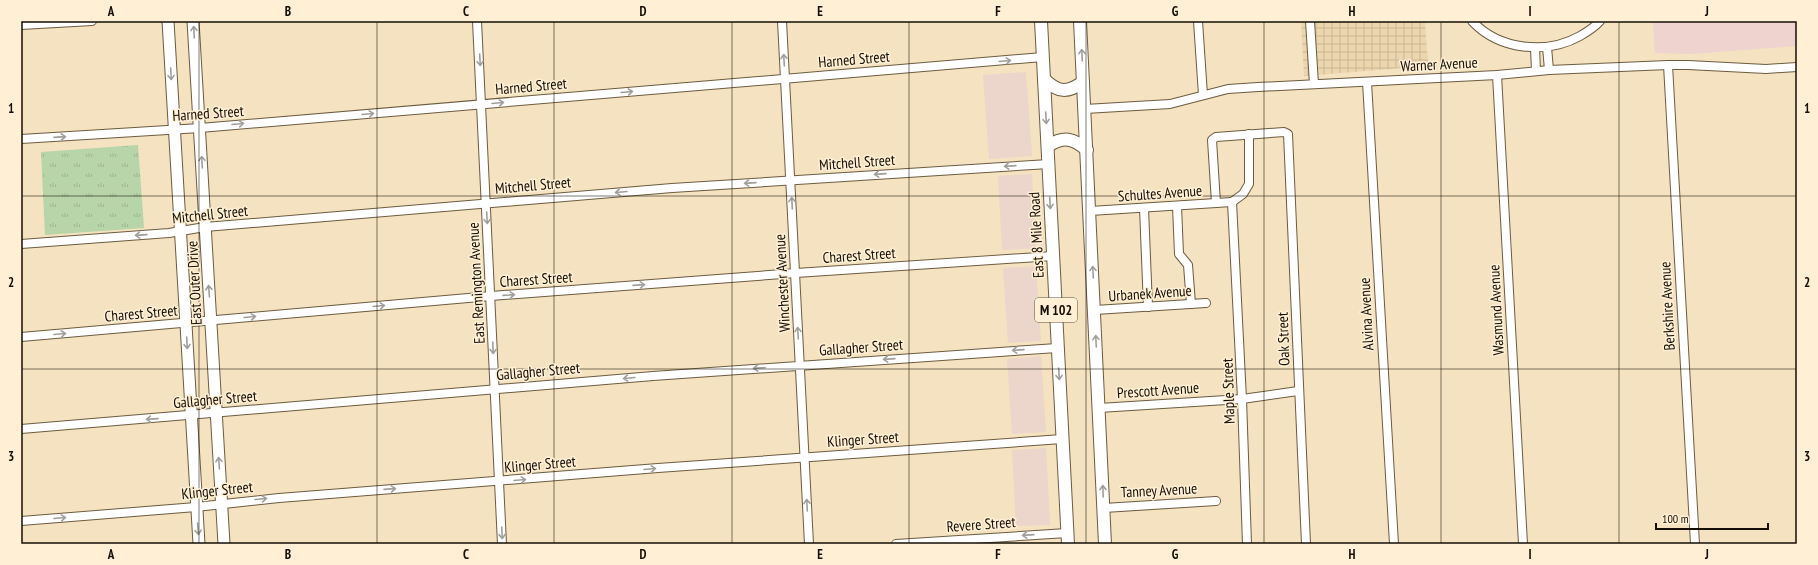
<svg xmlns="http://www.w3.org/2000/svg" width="1818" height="565" font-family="'PT Sans Narrow',sans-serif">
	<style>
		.commercial { fill: #ecd5cb }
		.industrial { fill: url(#industrial-grid) }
		.education { fill: #eed3cf }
		.grass { fill: url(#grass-tufts) }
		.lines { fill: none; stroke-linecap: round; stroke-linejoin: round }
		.minor-casing { stroke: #6c5c3f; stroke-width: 10 }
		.major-casing { stroke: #6c5c3f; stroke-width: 13 }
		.highway-casing { stroke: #6c5c3f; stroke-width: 14 }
		.minor { stroke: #fff; stroke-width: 8 }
		.major { stroke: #fff; stroke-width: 11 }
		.highway { stroke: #fff; stroke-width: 12 }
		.oneway { stroke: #a19f9b }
		.grid { fill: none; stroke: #150e04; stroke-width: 1; stroke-opacity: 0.55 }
		.labels { text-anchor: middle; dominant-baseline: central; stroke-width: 3; stroke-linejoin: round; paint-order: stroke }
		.shield { fill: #fff0d5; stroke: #5b5243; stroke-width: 1 }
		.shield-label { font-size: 14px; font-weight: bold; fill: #150e04 }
		.street-label { font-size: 15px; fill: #150e04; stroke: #fff0d5 }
		.neatline { fill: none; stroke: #150e04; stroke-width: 1.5 }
		.grid-label { font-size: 13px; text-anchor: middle; font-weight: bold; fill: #150e04 }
	</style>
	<defs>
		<pattern id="industrial-grid" width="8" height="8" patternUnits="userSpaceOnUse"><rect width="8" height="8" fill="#ecd6ae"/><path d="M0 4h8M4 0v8" fill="none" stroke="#cab694"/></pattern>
		<pattern id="grass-tufts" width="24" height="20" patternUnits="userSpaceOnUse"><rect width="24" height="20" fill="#b7d5a8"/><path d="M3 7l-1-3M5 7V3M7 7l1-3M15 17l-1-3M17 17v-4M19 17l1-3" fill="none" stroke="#9cb68f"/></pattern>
	</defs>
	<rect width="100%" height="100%" fill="#f4e2c0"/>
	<g class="commercial">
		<path d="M 1026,72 L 1032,156 L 989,159 L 983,75 Z"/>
		<path d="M 1032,174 L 1036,248 L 1002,250 L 998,176 Z"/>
		<path d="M 1036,266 L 1041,341 L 1008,343 L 1003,268 Z"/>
		<path d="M 1041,356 L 1046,432 L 1012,434 L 1007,359 Z"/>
		<path d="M 1046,448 L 1050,525 L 1016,526 L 1012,450 Z"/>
	</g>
	<path class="industrial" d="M 1301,21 L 1425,21 L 1428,66 L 1304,76 Z"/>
	<path class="education" d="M 1653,21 L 1797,21 L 1797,46 L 1692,54 L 1655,53 Z"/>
	<path class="grass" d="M 138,145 L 144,228 L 45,235 L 41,152 Z"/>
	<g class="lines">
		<defs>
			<g id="minor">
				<path d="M 477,21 L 502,544"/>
				<path d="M 782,21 L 809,544"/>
				<path d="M 1198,21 L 1203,95"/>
				<path d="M 1310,21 L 1314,84"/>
				<path d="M 1472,21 C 1499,50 1546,55 1580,36 C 1587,32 1594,28 1600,21"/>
				<path d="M 21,25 L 92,21"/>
				<path d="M 1547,47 L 1549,70"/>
				<path d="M 1535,48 L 1536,71"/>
				<path d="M 1668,65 L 1695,544"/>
				<path d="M 1497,75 L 1523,544"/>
				<path d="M 1367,82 L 1394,544"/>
				<path d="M 1085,109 L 1170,104 L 1228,89 L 1258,87 L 1497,75 L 1549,70 L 1668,65 L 1688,65 L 1766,69 L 1797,67"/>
				<path d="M 21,139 L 200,128 L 1043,57"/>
				<path d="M 1216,203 L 1212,140 L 1216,137 L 1284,132 L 1288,134 L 1306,544"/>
				<path d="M 1177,206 L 1179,254 L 1188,265 L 1191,304"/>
				<path d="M 1144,208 L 1148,307"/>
				<path d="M 1090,211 L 1232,202"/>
				<path d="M 21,244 L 169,233 L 205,227 L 672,188 L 1049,164"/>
				<path d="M 1095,310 L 1206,303"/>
				<path d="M 21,337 L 491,296 L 796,273 L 1053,256"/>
				<path d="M 1099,408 L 1242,399 L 1298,391"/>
				<path d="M 21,429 L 653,376 L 1057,348"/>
				<path d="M 1104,508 L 1216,501"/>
				<path d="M 21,521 L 196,507 L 279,498 L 658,468 L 1062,439"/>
				<path d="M 896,544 L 1067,533"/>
				<path d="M 1247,544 L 1242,399 L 1232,202 L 1243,194 L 1249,184 L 1249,134"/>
			</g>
			<g id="major">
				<path d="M 168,21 L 199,544"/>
				<path d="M 193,21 L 224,544"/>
			</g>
			<g id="highway">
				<path d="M 1041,21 L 1068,544"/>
				<path d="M 1080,21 L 1105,544"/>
				<path d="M 1044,79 C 1058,93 1068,93 1083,82"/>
				<path d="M 1048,146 C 1064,136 1073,138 1087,150"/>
			</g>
		</defs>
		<use href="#minor" class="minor-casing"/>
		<use href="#major" class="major-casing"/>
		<use href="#highway" class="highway-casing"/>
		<use href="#minor" class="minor"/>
		<use href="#major" class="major"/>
		<use href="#highway" class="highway"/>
	</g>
	<defs><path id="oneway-shaft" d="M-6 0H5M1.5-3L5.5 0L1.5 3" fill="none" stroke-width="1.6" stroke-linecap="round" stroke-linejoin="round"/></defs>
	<g class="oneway">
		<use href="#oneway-shaft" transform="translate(194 32) rotate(-93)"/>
		<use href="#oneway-shaft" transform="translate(1082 55) rotate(-93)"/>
		<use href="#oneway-shaft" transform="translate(480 60) rotate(87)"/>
		<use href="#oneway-shaft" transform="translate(784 60) rotate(-93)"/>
		<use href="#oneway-shaft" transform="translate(1005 61) rotate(-5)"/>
		<use href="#oneway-shaft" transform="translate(171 74) rotate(87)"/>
		<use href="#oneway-shaft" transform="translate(627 92) rotate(-5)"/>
		<use href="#oneway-shaft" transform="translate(498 103) rotate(-5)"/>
		<use href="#oneway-shaft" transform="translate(368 114) rotate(-5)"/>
		<use href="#oneway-shaft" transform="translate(1046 118) rotate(87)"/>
		<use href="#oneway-shaft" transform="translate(238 124) rotate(-5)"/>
		<use href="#oneway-shaft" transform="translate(60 137) rotate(-4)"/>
		<use href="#oneway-shaft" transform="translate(202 162) rotate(-93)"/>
		<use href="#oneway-shaft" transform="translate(1010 166) rotate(176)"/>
		<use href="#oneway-shaft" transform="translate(880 174) rotate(176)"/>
		<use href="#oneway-shaft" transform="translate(750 183) rotate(176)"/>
		<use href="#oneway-shaft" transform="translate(621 192) rotate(175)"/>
		<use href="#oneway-shaft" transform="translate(792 203) rotate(-93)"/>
		<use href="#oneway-shaft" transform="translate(1050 203) rotate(87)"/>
		<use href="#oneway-shaft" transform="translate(487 218) rotate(87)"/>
		<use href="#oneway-shaft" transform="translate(141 235) rotate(176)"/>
		<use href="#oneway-shaft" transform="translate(1093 272) rotate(-93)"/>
		<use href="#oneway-shaft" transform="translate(639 285) rotate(-4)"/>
		<use href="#oneway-shaft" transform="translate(209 291) rotate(-94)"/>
		<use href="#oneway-shaft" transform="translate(509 295) rotate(-4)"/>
		<use href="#oneway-shaft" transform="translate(379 306) rotate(-5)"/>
		<use href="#oneway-shaft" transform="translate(250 317) rotate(-5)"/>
		<use href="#oneway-shaft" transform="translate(798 333) rotate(-93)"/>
		<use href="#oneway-shaft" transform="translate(60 334) rotate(-5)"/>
		<use href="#oneway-shaft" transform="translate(1096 341) rotate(-93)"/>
		<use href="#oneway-shaft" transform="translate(187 343) rotate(87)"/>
		<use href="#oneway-shaft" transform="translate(493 348) rotate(88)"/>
		<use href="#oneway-shaft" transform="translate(1018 350) rotate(176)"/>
		<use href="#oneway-shaft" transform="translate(889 359) rotate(176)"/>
		<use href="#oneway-shaft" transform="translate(759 368) rotate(176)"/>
		<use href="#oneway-shaft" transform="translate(1059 374) rotate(87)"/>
		<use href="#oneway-shaft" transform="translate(629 378) rotate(175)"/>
		<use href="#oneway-shaft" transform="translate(152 419) rotate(176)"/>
		<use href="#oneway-shaft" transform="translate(219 463) rotate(-94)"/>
		<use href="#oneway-shaft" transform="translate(650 469) rotate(-5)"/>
		<use href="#oneway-shaft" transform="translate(520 480) rotate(-5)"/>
		<use href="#oneway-shaft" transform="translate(390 489) rotate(-4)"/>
		<use href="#oneway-shaft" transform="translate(1103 491) rotate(-92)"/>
		<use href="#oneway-shaft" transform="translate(261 499) rotate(-5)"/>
		<use href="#oneway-shaft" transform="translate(807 505) rotate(-93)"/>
		<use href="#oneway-shaft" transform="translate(60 518) rotate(-5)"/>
		<use href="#oneway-shaft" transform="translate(198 529) rotate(86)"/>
		<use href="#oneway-shaft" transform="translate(502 533) rotate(87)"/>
		<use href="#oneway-shaft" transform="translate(1028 535) rotate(176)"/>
	</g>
	<path class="grid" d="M 199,21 L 199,544M 377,21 L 377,544M 554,21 L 554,544M 732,21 L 732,544M 909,21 L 909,544M 1086,21 L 1086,544M 1264,21 L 1264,544M 1441,21 L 1441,544M 1619,21 L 1619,544M 21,196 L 1797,196M 21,369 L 1797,369"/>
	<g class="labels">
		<rect class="shield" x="1035" y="298" width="42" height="24" rx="3"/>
		<g class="shield-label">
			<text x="1056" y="310">M 102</text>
		</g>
		<g class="street-label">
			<text transform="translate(854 59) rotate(-5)">Harned Street</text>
			<text transform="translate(1439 64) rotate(-3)">Warner Avenue</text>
			<text transform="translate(531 86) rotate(-5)">Harned Street</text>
			<text transform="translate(208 113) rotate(-4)">Harned Street</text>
			<text transform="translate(857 162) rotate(-4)">Mitchell Street</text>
			<text transform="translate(533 185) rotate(-5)">Mitchell Street</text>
			<text transform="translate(1160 193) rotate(-4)">Schultes Avenue</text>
			<text transform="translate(210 214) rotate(-6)">Mitchell Street</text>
			<text transform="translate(1036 235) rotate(-93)">East 8 Mile Road</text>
			<text transform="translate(859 255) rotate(-4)">Charest Street</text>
			<text transform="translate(536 279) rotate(-4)">Charest Street</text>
			<text transform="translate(194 283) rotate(-93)">East Outer Drive</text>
			<text transform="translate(476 283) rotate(-93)">East Remington Avenue</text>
			<text transform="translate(782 283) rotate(-93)">Winchester Avenue</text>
			<text transform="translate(1150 293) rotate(-4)">Urbanek Avenue</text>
			<text transform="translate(1667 306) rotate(-93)">Berkshire Avenue</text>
			<text transform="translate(1496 310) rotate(-93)">Wasmund Avenue</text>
			<text transform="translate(141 313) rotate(-5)">Charest Street</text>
			<text transform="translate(1366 314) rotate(-93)">Alvina Avenue</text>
			<text transform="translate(1283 339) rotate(-92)">Oak Street</text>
			<text transform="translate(861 347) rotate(-4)">Gallagher Street</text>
			<text transform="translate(538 371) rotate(-5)">Gallagher Street</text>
			<text transform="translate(1158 390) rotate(-4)">Prescott Avenue</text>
			<text transform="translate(1228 391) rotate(-92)">Maple Street</text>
			<text transform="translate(215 399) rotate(-5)">Gallagher Street</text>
			<text transform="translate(863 439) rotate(-4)">Klinger Street</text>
			<text transform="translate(540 464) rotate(-5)">Klinger Street</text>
			<text transform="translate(217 490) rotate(-6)">Klinger Street</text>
			<text transform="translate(1159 490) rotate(-3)">Tanney Avenue</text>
			<text transform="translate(981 524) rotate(-4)">Revere Street</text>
		</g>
	</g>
	<rect width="1818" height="565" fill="none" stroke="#fff0d5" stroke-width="44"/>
	<path d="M1656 523v6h112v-6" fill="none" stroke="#150e04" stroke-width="2"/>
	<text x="1662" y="523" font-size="12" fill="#150e04" stroke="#fff0d5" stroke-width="3" paint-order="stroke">100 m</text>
	<rect x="22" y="22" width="1774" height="521" class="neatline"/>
	<g class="grid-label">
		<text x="111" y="16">A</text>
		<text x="288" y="16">B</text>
		<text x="466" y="16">C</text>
		<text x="643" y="16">D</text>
		<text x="820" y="16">E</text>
		<text x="998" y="16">F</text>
		<text x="1175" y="16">G</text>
		<text x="1352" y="16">H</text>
		<text x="1530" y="16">I</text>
		<text x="1707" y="16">J</text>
		<text x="11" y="113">1</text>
		<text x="1807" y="113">1</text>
		<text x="11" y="287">2</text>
		<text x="1807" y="287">2</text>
		<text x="11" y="461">3</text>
		<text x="1807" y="461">3</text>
		<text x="111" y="559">A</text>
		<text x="288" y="559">B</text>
		<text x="466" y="559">C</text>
		<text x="643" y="559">D</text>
		<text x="820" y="559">E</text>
		<text x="998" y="559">F</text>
		<text x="1175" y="559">G</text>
		<text x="1352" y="559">H</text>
		<text x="1530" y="559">I</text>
		<text x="1707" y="559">J</text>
	</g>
</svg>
